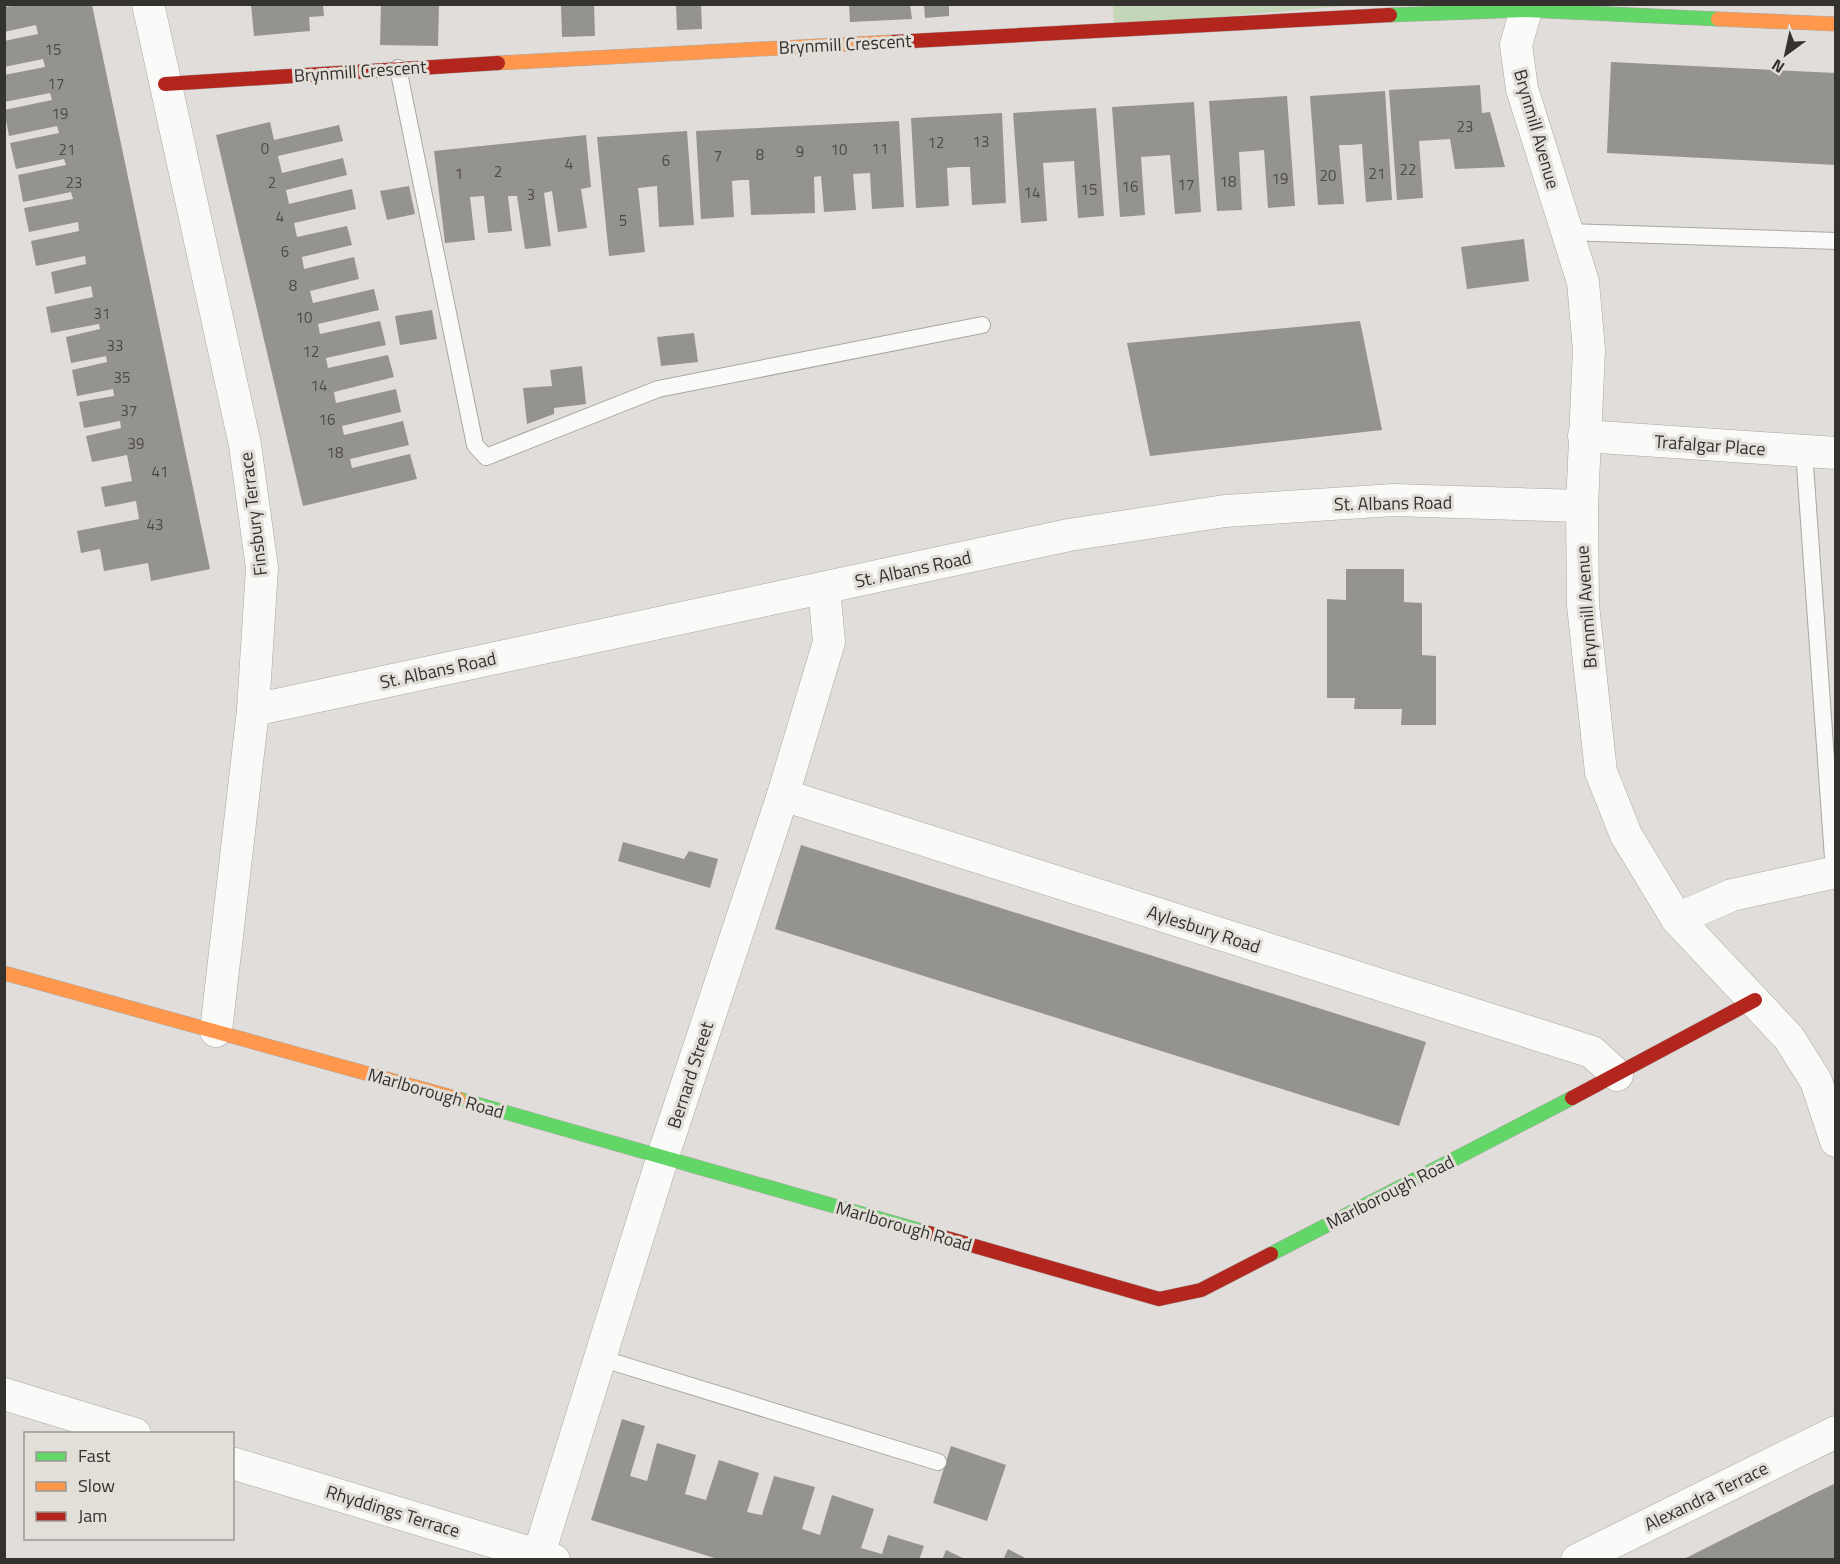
<svg xmlns="http://www.w3.org/2000/svg" width="1840" height="1564" font-family="'Titillium Web',sans-serif">
	<style>
		.green { fill: #c3d7b8 }
		.building { fill: #959390 }
		.lines { fill: none; stroke-linecap: round; stroke-linejoin: round }
		.lane-casing { stroke: #a9a7a5; stroke-width: 18 }
		.street-casing { stroke: #a9a7a5; stroke-width: 33 }
		.fast-casing { stroke: #a9a7a5; stroke-width: 15 }
		.slow-casing { stroke: #a9a7a5; stroke-width: 15 }
		.jam-casing { stroke: #a9a7a5; stroke-width: 15 }
		.lane { stroke: #fafaf9; stroke-width: 16 }
		.street { stroke: #fafaf9; stroke-width: 32 }
		.fast { stroke: #63d668; stroke-width: 14 }
		.slow { stroke: #ff974d; stroke-width: 14 }
		.jam { stroke: #b3261e; stroke-width: 14 }
		.labels { text-anchor: middle; dominant-baseline: central; stroke-width: 6; stroke-linejoin: round; paint-order: stroke }
		.number-label { font-size: 15px; fill: #4c4a47 }
		.street-label { font-size: 18px; fill: #34322f; stroke: #e2ded8 }
	</style>
	<rect width="100%" height="100%" fill="#e0ddda"/>
	<path class="green" d="M 1151,4 L 1366,4 L 1114,26 L 1113,6 Z"/>
	<g class="building">
		<path d="M 251,4 L 323,4 L 324,16 L 309,17 L 310,31 L 254,36 Z"/>
		<path d="M 381,4 L 439,5 L 438,46 L 380,45 Z"/>
		<path d="M 561,4 L 594,4 L 595,36 L 562,37 Z"/>
		<path d="M 676,4 L 701,4 L 702,29 L 677,30 Z"/>
		<path d="M 849,4 L 910,4 L 912,19 L 850,22 Z"/>
		<path d="M 924,4 L 949,4 L 949,16 L 925,18 Z"/>
		<path d="M 19,5 L 92,5 L 210,569 L 151,581 L 148,563 L 104,571 L 100,549 L 81,553 L 77,531 L 139,519 L 136,501 L 105,507 L 101,487 L 132,481 L 127,455 L 92,462 L 86,436 L 121,428 L 120,421 L 84,428 L 79,402 L 114,396 L 113,389 L 77,396 L 72,370 L 107,362 L 106,356 L 71,363 L 66,337 L 100,329 L 99,324 L 51,333 L 46,307 L 93,297 L 91,286 L 55,294 L 51,272 L 86,264 L 85,256 L 36,266 L 31,241 L 79,231 L 78,222 L 29,232 L 24,208 L 73,199 L 71,192 L 23,202 L 18,175 L 66,165 L 64,159 L 16,169 L 10,143 L 59,133 L 57,126 L 9,136 L 4,110 L 52,100 L 50,93 L 4,102 L 4,75 L 45,67 L 43,59 L 4,67 L 4,41 L 38,34 L 36,25 L 4,32 L 4,7 Z"/>
		<path d="M 1611,62 L 1836,73 L 1836,165 L 1607,153 Z"/>
		<path d="M 1480,85 L 1482,113 L 1490,112 L 1505,167 L 1455,169 L 1450,139 L 1419,141 L 1423,198 L 1397,200 L 1389,90 Z"/>
		<path d="M 1385,91 L 1392,200 L 1366,202 L 1362,144 L 1350,145 L 1339,145 L 1344,204 L 1318,205 L 1310,96 Z"/>
		<path d="M 1287,96 L 1295,206 L 1268,208 L 1264,150 L 1253,151 L 1239,152 L 1242,210 L 1217,211 L 1209,101 Z"/>
		<path d="M 1194,102 L 1201,212 L 1175,214 L 1170,155 L 1141,157 L 1145,215 L 1120,217 L 1112,107 Z"/>
		<path d="M 1096,108 L 1104,216 L 1078,218 L 1074,161 L 1043,163 L 1047,221 L 1021,223 L 1013,113 Z"/>
		<path d="M 1002,113 L 1006,203 L 972,205 L 970,167 L 960,167 L 947,168 L 949,206 L 916,208 L 911,118 Z"/>
		<path d="M 899,121 L 904,207 L 872,209 L 870,173 L 853,174 L 856,210 L 824,212 L 821,176 L 814,177 L 815,213 L 751,215 L 749,180 L 741,180 L 732,181 L 734,217 L 701,219 L 696,131 Z"/>
		<path d="M 270,122 L 274,140 L 339,125 L 343,141 L 278,156 L 282,173 L 343,158 L 347,175 L 286,190 L 289,204 L 352,189 L 356,209 L 294,223 L 297,237 L 347,226 L 352,245 L 302,257 L 304,269 L 354,257 L 359,279 L 310,291 L 313,303 L 374,289 L 379,310 L 318,324 L 320,334 L 380,321 L 386,345 L 326,358 L 328,368 L 388,355 L 394,377 L 334,392 L 336,403 L 396,389 L 401,412 L 342,426 L 344,435 L 403,421 L 409,445 L 350,459 L 352,468 L 410,454 L 417,479 L 303,506 L 216,135 Z"/>
		<path d="M 687,131 L 694,225 L 659,227 L 657,186 L 638,188 L 645,252 L 609,256 L 597,137 Z"/>
		<path d="M 586,135 L 591,187 L 581,189 L 587,228 L 558,232 L 552,191 L 544,193 L 551,246 L 525,249 L 517,196 L 508,196 L 512,231 L 488,233 L 484,196 L 470,197 L 475,240 L 445,243 L 434,151 Z"/>
		<path d="M 409,186 L 415,214 L 387,220 L 380,191 Z"/>
		<path d="M 1524,239 L 1529,281 L 1467,289 L 1461,247 Z"/>
		<path d="M 432,310 L 437,339 L 400,345 L 395,316 Z"/>
		<path d="M 1360,321 L 1382,430 L 1150,456 L 1127,343 Z"/>
		<path d="M 694,333 L 698,362 L 661,366 L 657,337 Z"/>
		<path d="M 582,366 L 586,404 L 554,408 L 554,414 L 527,424 L 523,388 L 552,386 L 550,370 Z"/>
		<path d="M 1346,569 L 1404,569 L 1404,602 L 1422,603 L 1422,655 L 1436,656 L 1436,725 L 1401,725 L 1402,709 L 1354,709 L 1355,698 L 1327,698 L 1327,599 L 1346,600 Z"/>
		<path d="M 623,842 L 684,859 L 689,851 L 718,859 L 710,888 L 618,861 Z"/>
		<path d="M 801,845 L 1426,1042 L 1399,1126 L 775,929 Z"/>
		<path d="M 622,1419 L 645,1426 L 630,1476 L 647,1481 L 657,1443 L 696,1455 L 685,1494 L 706,1500 L 719,1460 L 759,1473 L 747,1512 L 756,1514 L 762,1515 L 774,1476 L 815,1487 L 802,1529 L 820,1535 L 832,1495 L 874,1509 L 861,1548 L 882,1554 L 888,1535 L 924,1546 L 919,1560 L 721,1560 L 591,1520 Z"/>
		<path d="M 951,1446 L 1006,1465 L 987,1521 L 933,1503 Z"/>
		<path d="M 1836,1483 L 1836,1560 L 1682,1560 L 1813,1494 Z"/>
		<path d="M 1008,1549 L 1029,1560 L 1003,1560 Z"/>
		<path d="M 946,1550 L 967,1560 L 942,1560 Z"/>
	</g>
	<g class="lines">
		<defs>
			<g id="lane">
				<path d="M 398,68 L 475,445 L 486,457 L 658,389 L 982,325"/>
				<path d="M 1567,232 L 1836,241"/>
				<path d="M 1804,451 L 1834,872"/>
				<path d="M 600,1358 L 938,1462"/>
			</g>
			<g id="street">
				<path d="M 148,4 L 245,445 L 262,568 L 253,710 L 216,1031"/>
				<path d="M 1532,4 L 1526,10 L 1516,45 L 1522,89 L 1583,282 L 1589,350 L 1582,506 L 1583,605 L 1601,772 L 1626,835 L 1677,919 L 1789,1038 L 1816,1081 L 1836,1141"/>
				<path d="M 1584,436 L 1836,453"/>
				<path d="M 253,710 L 1069,535 L 1225,511 L 1394,500 L 1582,506"/>
				<path d="M 783,795 L 1592,1052 L 1617,1075"/>
				<path d="M 1677,919 L 1732,895 L 1836,872"/>
				<path d="M 4,1394 L 135,1434"/>
				<path d="M 232,1463 L 554,1560"/>
				<path d="M 537,1560 L 663,1156 L 783,795 L 829,642 L 824,588"/>
				<path d="M 1577,1560 L 1836,1432"/>
			</g>
			<g id="fast">
				<path d="M 1390,15 L 1526,10 L 1718,19"/>
				<path d="M 459,1099 L 929,1233"/>
				<path d="M 1271,1254 L 1572,1098"/>
			</g>
			<g id="slow">
				<path d="M 1718,19 L 1836,24"/>
				<path d="M 498,63 L 893,42"/>
				<path d="M 4,973 L 459,1099"/>
			</g>
			<g id="jam">
				<path d="M 893,42 L 1390,15"/>
				<path d="M 165,84 L 498,63"/>
				<path d="M 1572,1098 L 1755,1000"/>
				<path d="M 929,1233 L 1159,1299 L 1201,1290 L 1271,1254"/>
			</g>
		</defs>
		<use href="#lane" class="lane-casing"/>
		<use href="#street" class="street-casing"/>
		<use href="#fast" class="fast-casing"/>
		<use href="#slow" class="slow-casing"/>
		<use href="#jam" class="jam-casing"/>
		<use href="#lane" class="lane"/>
		<use href="#street" class="street"/>
		<use href="#fast" class="fast"/>
		<use href="#slow" class="slow"/>
		<use href="#jam" class="jam"/>
	</g>
	<g class="labels">
		<g class="number-label">
			<text x="53" y="49">15</text>
			<text x="56" y="83">17</text>
			<text x="60" y="113">19</text>
			<text x="1465" y="126">23</text>
			<text x="981" y="141">13</text>
			<text x="936" y="142">12</text>
			<text x="265" y="148">0</text>
			<text x="880" y="148">11</text>
			<text x="67" y="149">21</text>
			<text x="839" y="149">10</text>
			<text x="800" y="151">9</text>
			<text x="760" y="154">8</text>
			<text x="718" y="155">7</text>
			<text x="666" y="160">6</text>
			<text x="569" y="163">4</text>
			<text x="1408" y="169">22</text>
			<text x="498" y="171">2</text>
			<text x="459" y="173">1</text>
			<text x="1377" y="173">21</text>
			<text x="1328" y="175">20</text>
			<text x="1280" y="178">19</text>
			<text x="1228" y="181">18</text>
			<text x="74" y="182">23</text>
			<text x="272" y="182">2</text>
			<text x="1186" y="184">17</text>
			<text x="1130" y="186">16</text>
			<text x="1089" y="189">15</text>
			<text x="1032" y="192">14</text>
			<text x="531" y="194">3</text>
			<text x="280" y="216">4</text>
			<text x="623" y="220">5</text>
			<text x="285" y="251">6</text>
			<text x="293" y="285">8</text>
			<text x="102" y="313">31</text>
			<text x="304" y="317">10</text>
			<text x="115" y="345">33</text>
			<text x="311" y="351">12</text>
			<text x="122" y="377">35</text>
			<text x="319" y="385">14</text>
			<text x="129" y="410">37</text>
			<text x="327" y="419">16</text>
			<text x="136" y="443">39</text>
			<text x="335" y="452">18</text>
			<text x="160" y="471">41</text>
			<text x="155" y="524">43</text>
		</g>
		<g class="street-label">
			<text transform="translate(845 44) rotate(-3)">Brynmill Crescent</text>
			<text transform="translate(360 71) rotate(-4)">Brynmill Crescent</text>
			<text transform="translate(1537 129) rotate(74)">Brynmill Avenue</text>
			<text transform="translate(1710 445) rotate(4)">Trafalgar Place</text>
			<text transform="translate(1393 503) rotate(-1)">St. Albans Road</text>
			<text transform="translate(253 514) rotate(-97)">Finsbury Terrace</text>
			<text transform="translate(913 569) rotate(-12)">St. Albans Road</text>
			<text transform="translate(1586 607) rotate(-94)">Brynmill Avenue</text>
			<text transform="translate(438 670) rotate(-12)">St. Albans Road</text>
			<text transform="translate(1204 929) rotate(18)">Aylesbury Road</text>
			<text transform="translate(690 1075) rotate(-72)">Bernard Street</text>
			<text transform="translate(436 1093) rotate(16)">Marlborough Road</text>
			<text transform="translate(1390 1192) rotate(-27)">Marlborough Road</text>
			<text transform="translate(904 1226) rotate(16)">Marlborough Road</text>
			<text transform="translate(1706 1496) rotate(-26)">Alexandra Terrace</text>
			<text transform="translate(393 1511) rotate(17)">Rhyddings Terrace</text>
		</g>
	</g>
	<rect width="1840" height="1564" fill="none" stroke="#34322f" stroke-width="12"/>
	<rect x="24" y="1432" width="210" height="108" fill="#e2ded8" stroke="#9c9994" stroke-width="1.5"/>
	<rect x="36" y="1452" width="30" height="9" fill="#63d668" stroke="#9c9994" stroke-width="1.5"/>
	<text x="78" y="1462" font-size="18" fill="#34322f">Fast</text>
	<rect x="36" y="1482" width="30" height="9" fill="#ff974d" stroke="#9c9994" stroke-width="1.5"/>
	<text x="78" y="1492" font-size="18" fill="#34322f">Slow</text>
	<rect x="36" y="1512" width="30" height="9" fill="#b3261e" stroke="#9c9994" stroke-width="1.5"/>
	<text x="78" y="1522" font-size="18" fill="#34322f">Jam</text>
	<g transform="translate(1786 54) rotate(213)" stroke="#e2ded8" stroke-width="4.5" paint-order="stroke">
	<path d="M0-4.5L10 22L0 15L-10 22Z" fill="#34322f"/>
	<text y="-9" font-size="16" font-weight="bold" text-anchor="middle" fill="#34322f">N</text>
	</g>
</svg>
